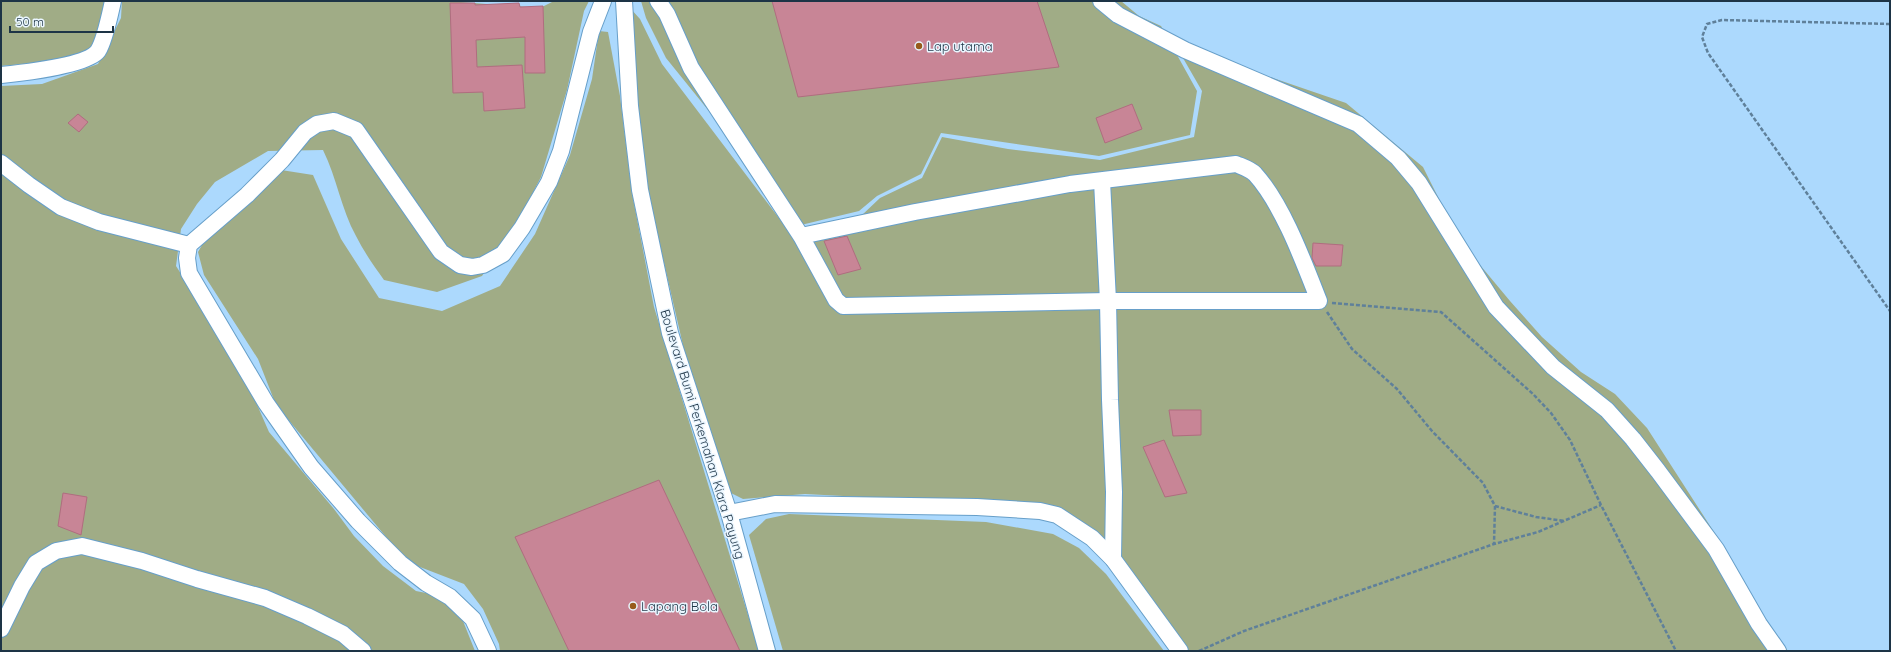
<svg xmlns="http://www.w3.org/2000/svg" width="1891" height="652" font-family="Quicksand,sans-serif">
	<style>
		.green { fill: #a0ac86 }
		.building { fill: #c88596; stroke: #af6d7f }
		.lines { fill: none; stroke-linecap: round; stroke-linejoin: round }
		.minor-casing { stroke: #679fc9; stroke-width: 18 }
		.path { stroke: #5f809a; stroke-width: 2.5; stroke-dasharray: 4 2; stroke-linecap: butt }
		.minor { stroke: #fff; stroke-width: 16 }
		.poi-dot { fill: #975b1c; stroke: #eaf6ff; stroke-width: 1.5 }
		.labels { text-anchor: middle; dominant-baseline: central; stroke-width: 3; stroke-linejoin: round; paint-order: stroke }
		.poi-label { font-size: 13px; fill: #1d3446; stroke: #eaf6ff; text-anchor: start }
		.street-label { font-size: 13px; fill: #1d3446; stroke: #eaf6ff }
	</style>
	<rect width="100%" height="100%" fill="#acd9fd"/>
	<g class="green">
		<path d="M 1,1 L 107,1 C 104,15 99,43 86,51 C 69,62 22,64 1,66 Z"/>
		<path d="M 122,1 L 448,1 L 540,8 L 554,1 L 589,1 L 584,11 L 567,90 L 541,177 L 514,229 L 482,276 L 437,292 L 384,280 C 374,266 364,252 356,236 C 341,209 337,178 323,150 L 268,151 L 215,182 L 197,204 L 181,229 L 176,266 L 240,366 L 269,432 L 334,509 L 354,536 L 383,566 L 416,591 L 441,596 L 459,611 L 475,651 L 1,651 L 1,86 L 42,84 L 98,64 L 121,18 Z"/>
		<path d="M 641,1 L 1121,1 L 1139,16 L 1161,26 L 1197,91 L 1190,135 L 1099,156 L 941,133 L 921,174 L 877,196 L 859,211 L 801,225 L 666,58 L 646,18 Z"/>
		<path d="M 630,8 L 640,19 L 662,64 L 791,234 L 861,216 L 880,198 L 922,178 L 942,137 L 1008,149 L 1100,160 L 1194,137 L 1202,91 L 1168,32 L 1212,55 L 1261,74 L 1346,103 L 1423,167 L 1441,203 L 1475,259 L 1510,301 L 1542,337 L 1581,372 L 1615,394 L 1647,428 L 1723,546 L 1765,620 L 1788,651 L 1187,651 L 1125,563 L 1049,515 L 901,499 L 805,494 L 743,499 L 729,492 L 685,354 L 644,176 L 624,11 Z"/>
		<path d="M 599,31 L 608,32 L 620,96 L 632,193 L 654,307 L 759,651 L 500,651 L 499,644 L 483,609 L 464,584 L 407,562 L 276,405 L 258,359 L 204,275 L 198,252 L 219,216 L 281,170 L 313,175 L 341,239 L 379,298 L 442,311 L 500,286 L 535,234 L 570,155 L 592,79 Z"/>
		<path d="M 789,514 L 986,522 L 1053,534 L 1079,548 L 1106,574 L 1164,651 L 783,651 L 749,535 L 766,519 Z"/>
	</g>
	<g class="building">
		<path d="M 772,1 L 1037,1 L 1059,67 L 798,97 Z"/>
		<path d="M 450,3 L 475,3 L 475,5 L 519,3 L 520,7 L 543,6 L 545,73 L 525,73 L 525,37 L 476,40 L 477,67 L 522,65 L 525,108 L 484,111 L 483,92 L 453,93 Z"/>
		<path d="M 1132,104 L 1142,129 L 1105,143 L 1096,118 Z"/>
		<path d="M 78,114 L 88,122 L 79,132 L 68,123 Z"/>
		<path d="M 847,236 L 861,269 L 838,275 L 824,241 Z"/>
		<path d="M 1313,243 L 1343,245 L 1341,266 L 1316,266 L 1312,258 Z"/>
		<path d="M 1169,410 L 1201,410 L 1201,435 L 1173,436 Z"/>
		<path d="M 1164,440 L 1187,493 L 1165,497 L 1143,447 Z"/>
		<path d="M 659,480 L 740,651 L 569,651 L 515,537 Z"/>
		<path d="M 63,493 L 87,497 L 81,535 L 58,526 Z"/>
	</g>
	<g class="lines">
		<defs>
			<g id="minor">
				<path d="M 624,1 L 630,106 L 640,190 L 670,333 L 729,513 L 767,651"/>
				<path d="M 658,1 L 667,14 L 691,68 L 801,236 L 836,300 L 843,306 L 1108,301 L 1319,301 C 1304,263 1283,205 1255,174 C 1250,169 1243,167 1236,164 L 1070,184 L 915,212 L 801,236"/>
				<path d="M 1101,1 L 1118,15 L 1185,50 L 1358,124 L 1398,158 L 1419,183 L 1496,307 L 1553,367 L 1607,410 L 1633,439 L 1658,471 L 1716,549 L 1759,624 L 1778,651"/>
				<path d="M 1,75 C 20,73 87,66 98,51 C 105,40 110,14 113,1"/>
				<path d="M 1,163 L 29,185 L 61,207 L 99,222 L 189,245"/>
				<path d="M 1102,181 L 1108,301 L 1110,400 L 1114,492 L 1113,559"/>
				<path d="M 729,513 L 775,504 L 977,507 L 1040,511 L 1057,515 L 1092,538 L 1113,559 L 1180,651"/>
				<path d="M 1,629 L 22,586 L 36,563 L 56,551 L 82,546 L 142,561 L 197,579 L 265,598 L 307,616 L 343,634 L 363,651"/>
				<path d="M 488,651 L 473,619 L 450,597 L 426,583 L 400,563 L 358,521 L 311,467 L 266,403 L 189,273 L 187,258 L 189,245 L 247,195 L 282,160 L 305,132 L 317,124 L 334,121 L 356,130 L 441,252 L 460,265 L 472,267 L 483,265 L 503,254 L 522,228 L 549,182 L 561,151 L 591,32 L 603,1"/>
			</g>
		</defs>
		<use href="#minor" class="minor-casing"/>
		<g class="path">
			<path d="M 1890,24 L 1722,20 L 1707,24 L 1702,37 L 1708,53 L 1890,311"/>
			<path d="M 1332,303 L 1441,312 L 1533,394 L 1551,413 L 1570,440 L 1601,505 L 1676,651"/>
			<path d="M 1327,312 L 1352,349 L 1397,389 L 1432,431 L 1483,483 L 1495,506 L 1494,544"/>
			<path d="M 1495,506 L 1536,517 L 1565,521"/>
			<path d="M 1199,651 L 1244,631 L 1494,544 L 1538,532 L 1601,505"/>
		</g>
		<use href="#minor" class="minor"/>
	</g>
	<g class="poi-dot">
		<circle cx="919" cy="46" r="4"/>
		<circle cx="633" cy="606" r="4"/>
	</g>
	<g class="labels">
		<g class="poi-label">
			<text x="927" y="46">Lap utama</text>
			<text x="641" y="606">Lapang Bola</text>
		</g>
		<g class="street-label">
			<text transform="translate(703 434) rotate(73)">Boulevard Bumi Perkemahan Kiara Payung</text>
		</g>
	</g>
	<rect width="1891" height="652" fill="none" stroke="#1d3446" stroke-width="4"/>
	<path d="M10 26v6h103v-6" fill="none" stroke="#1d3446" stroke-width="2"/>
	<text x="16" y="26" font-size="12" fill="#1d3446" stroke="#eaf6ff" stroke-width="3" paint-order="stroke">50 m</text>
</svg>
